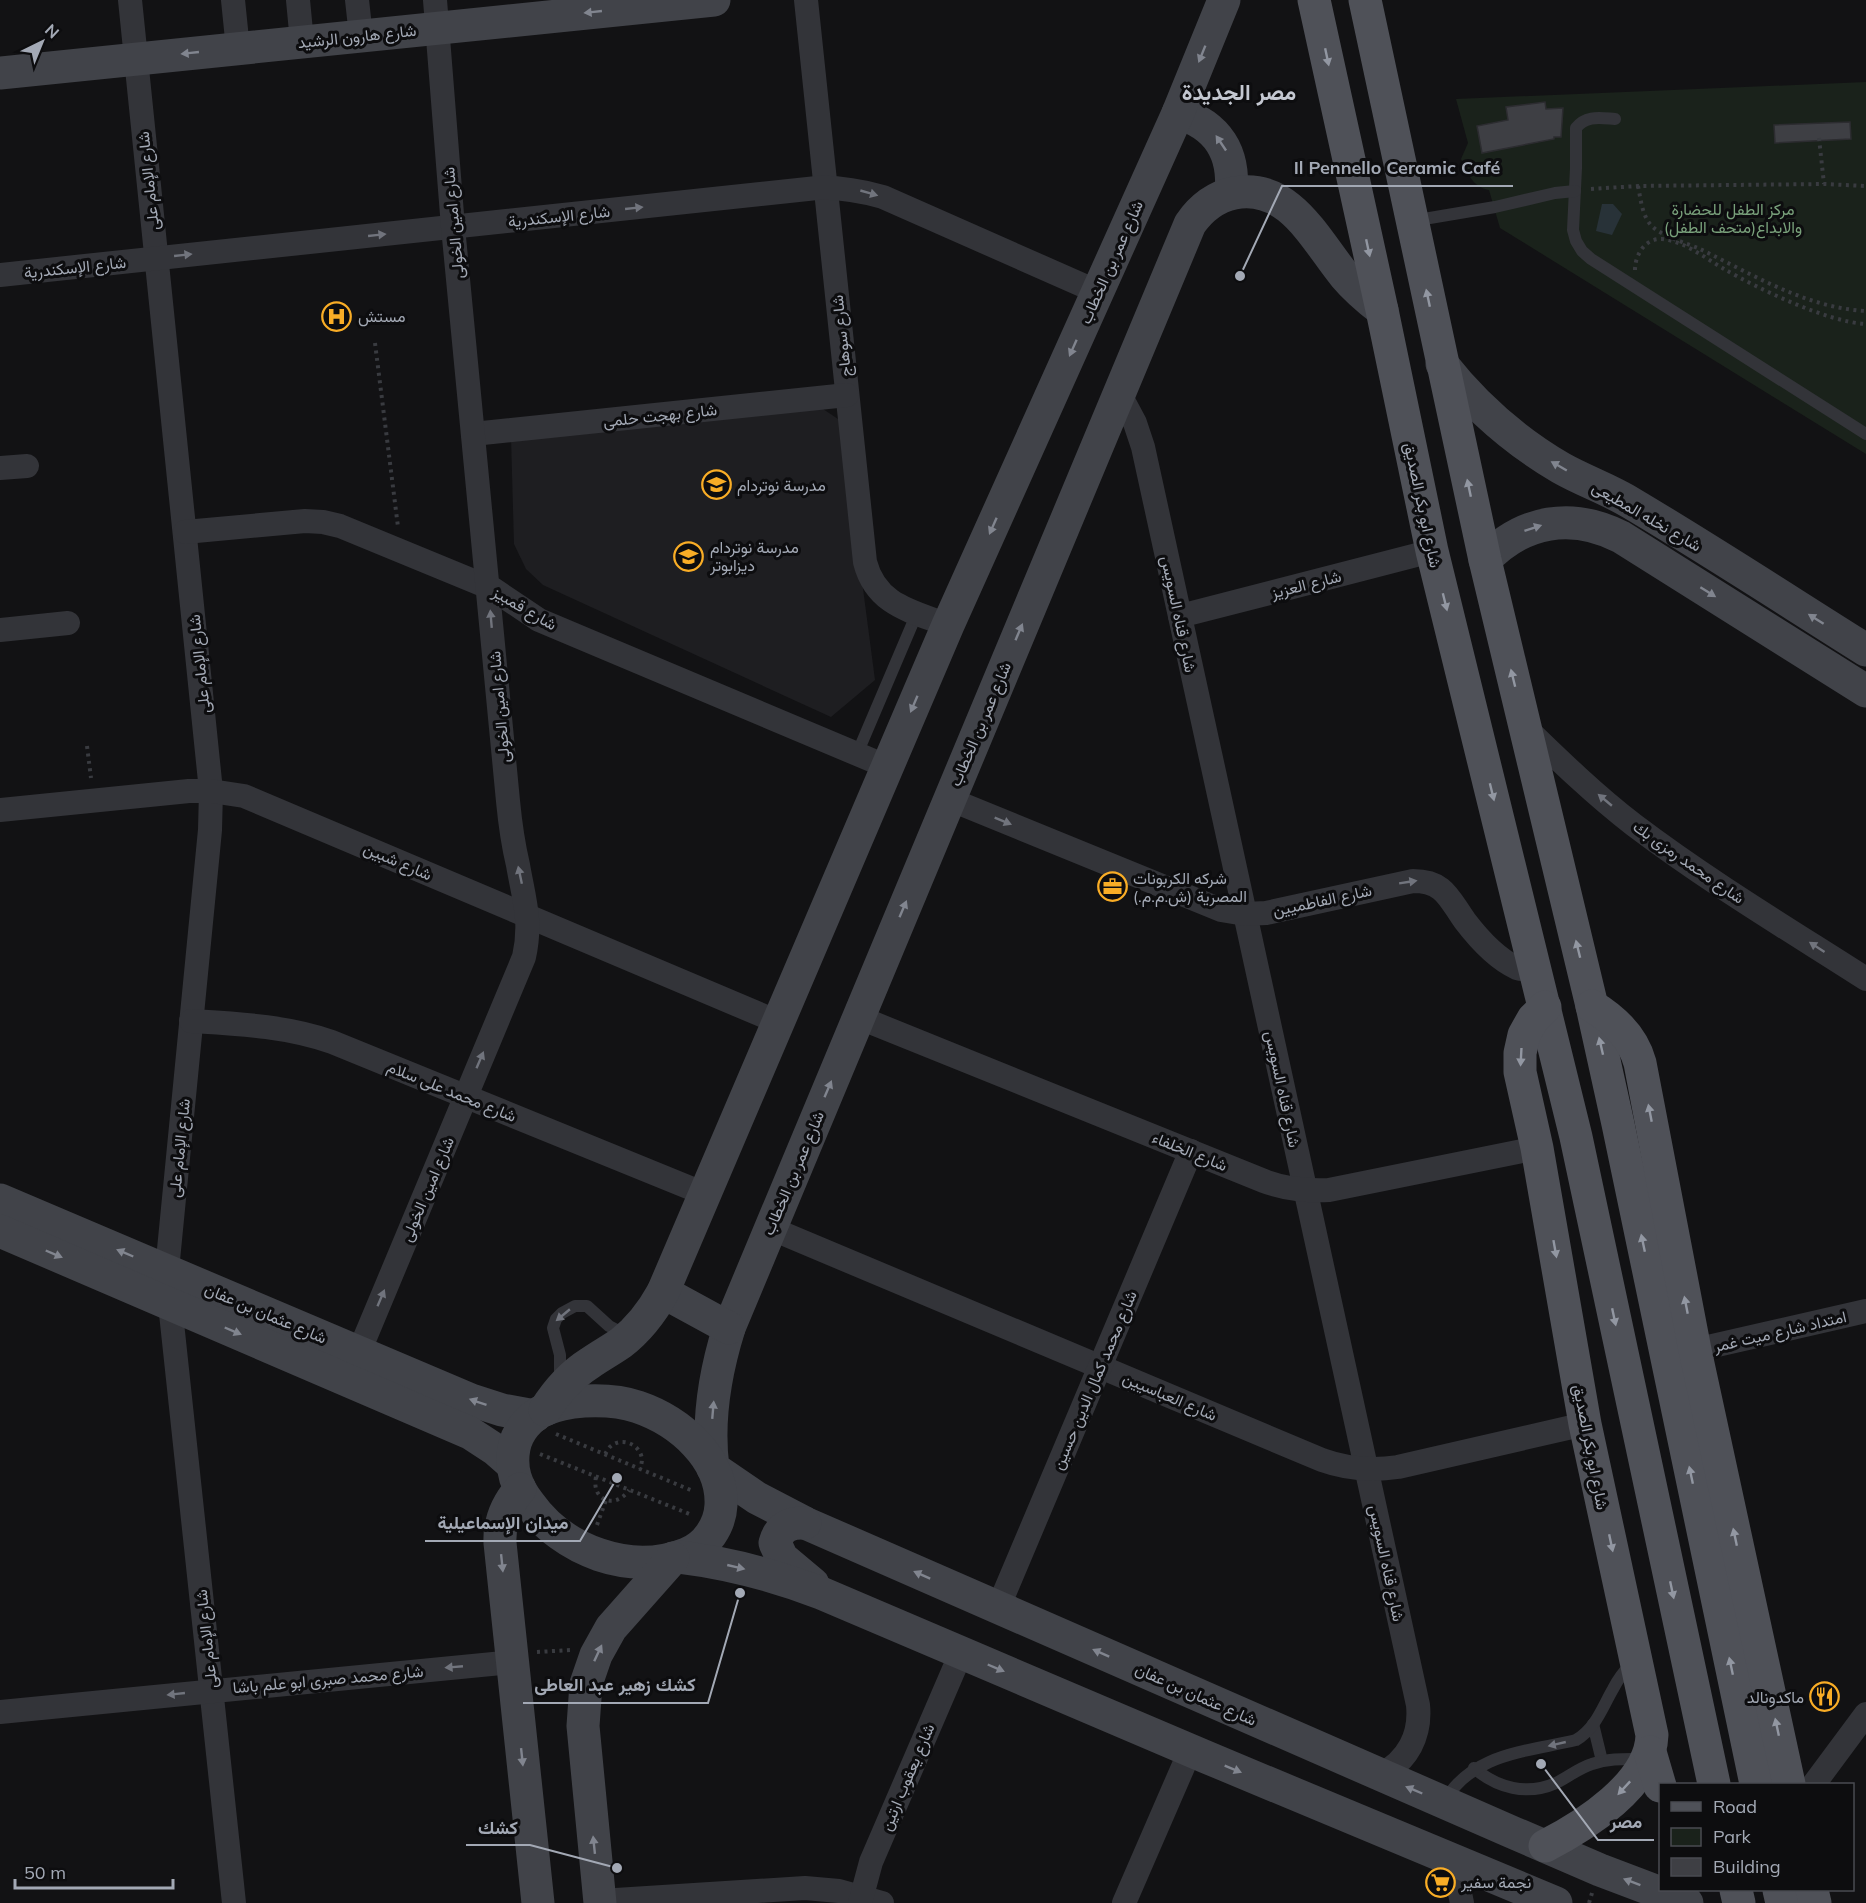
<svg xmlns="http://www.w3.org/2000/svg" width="1866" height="1903" font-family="Mulish,Vazirmatn,sans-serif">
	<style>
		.built { fill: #1e1e21 }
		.green { fill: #1a221b }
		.water { fill: #283238 }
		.building { fill: #3e3f44; stroke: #2c2c30; stroke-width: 1.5 }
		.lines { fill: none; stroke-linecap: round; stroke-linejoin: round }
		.path { stroke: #393b40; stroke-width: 4; stroke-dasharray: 3 4.5; stroke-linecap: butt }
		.lane { stroke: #333439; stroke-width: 12 }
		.street { stroke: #333439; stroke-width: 24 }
		.secondary { stroke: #414349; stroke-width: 33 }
		.primary { stroke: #4f5158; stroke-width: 33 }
		.oneway { fill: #81858f }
		.oneway2 { fill: #9297a2 }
		.oneway3 { fill: #71747d }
		.labels { text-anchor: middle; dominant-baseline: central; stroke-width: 6; stroke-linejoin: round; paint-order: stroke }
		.street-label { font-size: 16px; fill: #a3a9b5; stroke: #0d0d0f }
		.park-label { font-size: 16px; fill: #79a17b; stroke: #0d0d0f }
		.poi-label { font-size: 16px; fill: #a3a9b5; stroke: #0d0d0f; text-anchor: start }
		.district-label { font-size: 22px; font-weight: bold; fill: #c4c8d1; stroke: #0d0d0f }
		.leader { fill: none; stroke: #a3a9b5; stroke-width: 2 }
		.callout-dot { fill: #a3a9b5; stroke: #0d0d0f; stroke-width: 2 }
		.callout-label { font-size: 18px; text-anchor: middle; font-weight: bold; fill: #a3a9b5; stroke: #0d0d0f; stroke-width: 6; stroke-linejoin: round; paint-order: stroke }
	</style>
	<rect width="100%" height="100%" fill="#121214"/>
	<path class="built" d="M 823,409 L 841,421 L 875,680 L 831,717 L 543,585 L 526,569 L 514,544 L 511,437 Z"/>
	<path class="green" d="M 1866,82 L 1866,454 L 1500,228 L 1489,190 C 1471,186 1469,174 1461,159 L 1468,143 L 1456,99 Z"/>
	<path class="water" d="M 1602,204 L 1613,204 L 1622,214 L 1612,235 L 1596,231 Z"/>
	<g class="building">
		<path d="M 1545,102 L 1546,109 L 1563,108 L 1561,137 L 1554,137 L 1554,139 L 1482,153 L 1477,126 L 1508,120 L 1506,107 Z"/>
		<path d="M 1850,122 L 1851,139 L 1775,143 L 1774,125 Z"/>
	</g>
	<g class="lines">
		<g class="path">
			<path d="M 1819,138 L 1824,184"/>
			<path d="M 1638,186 C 1641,200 1642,218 1654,228 C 1665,237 1686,243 1700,249 C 1752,274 1806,308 1866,311"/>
			<path d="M 1591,189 L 1638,186 L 1824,184 L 1866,186"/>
			<path d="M 1635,270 C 1635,255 1645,238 1662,239 C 1684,241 1705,258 1724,269 C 1759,289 1827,322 1866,324"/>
			<path d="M 375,343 L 398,527"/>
			<path d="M 87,746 L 91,778"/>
			<path d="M 556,1434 L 693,1491"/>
			<path d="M 540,1454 L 692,1515"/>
			<path d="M 605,1454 C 606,1453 609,1447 611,1446 C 622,1437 640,1444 642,1459 C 642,1462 641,1466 640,1469"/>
			<path d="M 596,1477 C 591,1500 615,1510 629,1490"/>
			<path d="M 597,1525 L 606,1500"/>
			<path d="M 537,1652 L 571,1650"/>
			<path d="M 1589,1903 L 1592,1893"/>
		</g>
		<g class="lane">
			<path d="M 1615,119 C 1600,118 1586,115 1576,128 L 1576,168 L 1573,230 L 1576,241 L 1582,251 L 1591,259 L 1866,434"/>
			<path d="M 1412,221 L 1495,207 L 1555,193 L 1575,191"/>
			<path d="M 857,754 L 917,613"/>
			<path d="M 560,1379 L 560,1355 L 553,1328 L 556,1319 L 562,1313 L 575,1306 L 587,1306 L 609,1326 L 628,1336"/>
			<path d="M 1593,1724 L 1602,1761"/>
			<path d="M 1474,1768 C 1497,1788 1527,1796 1556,1783 C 1568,1777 1579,1768 1592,1764 C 1609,1758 1626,1759 1643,1759"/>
			<path d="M 1444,1802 C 1472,1753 1526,1752 1576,1740 C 1596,1728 1602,1708 1613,1689 C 1618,1679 1625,1670 1633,1662"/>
		</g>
		<g class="street">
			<path d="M 130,0 L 211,791 L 210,830 L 167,1270"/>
			<path d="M 233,0 L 238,49"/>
			<path d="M 298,0 L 302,42"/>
			<path d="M 357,0 L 361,36"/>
			<path d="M 806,0 L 865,562 C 876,605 911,611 948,625"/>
			<path d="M 0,275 L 817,188 C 840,187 861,191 883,197 L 1098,292"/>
			<path d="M 1119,393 L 1135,423 L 1143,447 L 1418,1705 C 1421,1735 1408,1761 1380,1775"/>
			<path d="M 473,434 L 847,395"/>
			<path d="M 0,468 L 27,466"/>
			<path d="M 185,532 L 305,521 L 323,522 L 340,526 L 493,589 L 539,620 L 888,767"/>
			<path d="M 1180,616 L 1432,551"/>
			<path d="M 0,630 L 68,623"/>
			<path d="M 1525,727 C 1560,761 1595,795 1634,825 C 1708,881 1788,929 1866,979"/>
			<path d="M 949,799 L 1221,910 L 1245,914 L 1266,913 L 1413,881 C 1445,881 1449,899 1465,921 C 1478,938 1497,959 1517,968 C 1522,970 1530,969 1535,969"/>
			<path d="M 0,810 L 189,791 L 211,791 L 244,796 L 778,1022"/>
			<path d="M 858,1017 L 1264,1181 C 1285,1189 1307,1191 1329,1190 L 1537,1148"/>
			<path d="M 191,1021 C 239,1024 286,1026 332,1042 L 705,1194"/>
			<path d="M 770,1228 L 1322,1460 C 1347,1469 1372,1471 1398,1467 L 1585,1424"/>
			<path d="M 170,1304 L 234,1903"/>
			<path d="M 1695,1350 L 1866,1311"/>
			<path d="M 359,1352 L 524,957 C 532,921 524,900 518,865 C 513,844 510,822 508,801 L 453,227 L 435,0"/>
			<path d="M 998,1608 L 1191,1151"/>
			<path d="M 0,1712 L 512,1662"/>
			<path d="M 1814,1784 L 1866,1714"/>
			<path d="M 1453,1860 L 1462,1903"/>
			<path d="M 600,1901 L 805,1888 L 839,1891 L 882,1903"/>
			<path d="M 860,1903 L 871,1862 L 961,1653"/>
			<path d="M 1124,1903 L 1190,1751"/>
		</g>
		<g class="secondary">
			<path d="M 0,73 L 714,0"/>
			<path d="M 1178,113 C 1218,125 1235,153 1231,193"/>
			<path d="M 1382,310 C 1369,300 1356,289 1345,276 C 1316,241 1289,182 1234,193 C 1215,197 1201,208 1190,224 L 729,1328 C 715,1373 707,1422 713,1468 L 757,1498 L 805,1523 L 1514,1833 L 1600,1870 L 1687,1903"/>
			<path d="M 1442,364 C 1475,406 1515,441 1561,468 C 1584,481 1608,489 1631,503 C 1710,550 1788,601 1866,650"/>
			<path d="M 1485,560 C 1523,520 1572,512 1621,537 L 1866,691"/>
			<path d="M 0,1200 L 471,1400 L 502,1410 L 535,1416"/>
			<path d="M 0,1231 L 470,1433 L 496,1450 L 512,1464"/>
			<path d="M 663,1292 L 729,1328"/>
			<path d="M 584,1401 C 603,1400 621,1401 638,1407 C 679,1421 723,1458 721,1505 C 720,1526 706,1547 686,1554 C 630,1576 563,1551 529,1503 C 516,1486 510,1469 514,1448 C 517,1431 530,1417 544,1410 C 557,1404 571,1402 584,1401 Z"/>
			<path d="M 545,1410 C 557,1391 571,1375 590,1363 C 600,1356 611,1350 621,1343 C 639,1329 652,1312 663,1292 L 948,625 L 1178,113 L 1224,0"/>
			<path d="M 520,1489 C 506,1505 499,1522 500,1543 L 538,1903"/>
			<path d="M 805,1523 C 789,1522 779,1528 775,1543 L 782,1558 L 813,1584"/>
			<path d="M 679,1557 C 728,1563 774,1575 821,1593 L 1206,1757 L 1556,1903"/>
			<path d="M 600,1903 L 583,1726 L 586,1684 L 596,1655 L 611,1628 L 673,1558"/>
		</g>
		<g class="primary">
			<path d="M 1314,0 L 1382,310 L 1432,551 L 1576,1137 L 1714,1784"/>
			<path d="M 1365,0 L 1485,560 L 1592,1006 L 1618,1124 L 1756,1784"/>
			<path d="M 1592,1006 C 1615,1020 1633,1037 1640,1063 L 1695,1350 L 1789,1784"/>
			<path d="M 1545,1007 L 1533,1019 L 1524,1035 L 1520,1053 L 1520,1072 L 1537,1148 L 1585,1424 L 1652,1735 C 1651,1784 1584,1826 1545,1846"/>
			<path d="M 1650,1752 L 1660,1786"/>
			<path d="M 1736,1890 L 1739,1903"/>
			<path d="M 1779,1890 L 1782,1903"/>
			<path d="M 1812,1890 L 1815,1903"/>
		</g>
	</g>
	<defs><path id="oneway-solid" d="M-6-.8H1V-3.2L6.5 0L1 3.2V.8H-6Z" transform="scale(1.5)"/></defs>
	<g class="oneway">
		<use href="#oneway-solid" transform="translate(593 12) rotate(174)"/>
		<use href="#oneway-solid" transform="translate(190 53) rotate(174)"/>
		<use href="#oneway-solid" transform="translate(1202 54) rotate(112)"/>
		<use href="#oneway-solid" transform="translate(1221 143) rotate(-124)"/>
		<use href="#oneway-solid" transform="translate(1073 348) rotate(114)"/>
		<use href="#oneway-solid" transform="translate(1559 466) rotate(-150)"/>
		<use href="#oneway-solid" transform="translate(993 526) rotate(114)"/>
		<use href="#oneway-solid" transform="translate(1533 528) rotate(-18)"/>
		<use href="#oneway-solid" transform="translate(1708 592) rotate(32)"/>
		<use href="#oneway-solid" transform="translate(1816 619) rotate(-148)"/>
		<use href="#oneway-solid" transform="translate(1019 632) rotate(-67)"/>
		<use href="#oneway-solid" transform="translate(914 704) rotate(113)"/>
		<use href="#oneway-solid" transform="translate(903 909) rotate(-67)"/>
		<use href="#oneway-solid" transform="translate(828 1089) rotate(-67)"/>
		<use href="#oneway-solid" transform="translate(125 1253) rotate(-157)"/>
		<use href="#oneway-solid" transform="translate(54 1254) rotate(23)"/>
		<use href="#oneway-solid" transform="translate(233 1331) rotate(23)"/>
		<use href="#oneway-solid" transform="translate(478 1402) rotate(-161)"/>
		<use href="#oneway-solid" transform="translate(713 1410) rotate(-85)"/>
		<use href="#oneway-solid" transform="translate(502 1563) rotate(84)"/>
		<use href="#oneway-solid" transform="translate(736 1567) rotate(13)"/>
		<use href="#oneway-solid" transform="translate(922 1575) rotate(-156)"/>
		<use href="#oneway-solid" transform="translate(598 1653) rotate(-65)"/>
		<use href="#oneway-solid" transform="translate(1101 1653) rotate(-156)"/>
		<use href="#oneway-solid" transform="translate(996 1668) rotate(23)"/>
		<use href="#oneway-solid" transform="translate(522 1757) rotate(84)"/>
		<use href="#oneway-solid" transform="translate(1233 1769) rotate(22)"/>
		<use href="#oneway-solid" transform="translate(1414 1790) rotate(-157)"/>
		<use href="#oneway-solid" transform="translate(594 1845) rotate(-96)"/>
		<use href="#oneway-solid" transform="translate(1632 1882) rotate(-159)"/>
	</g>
	<g class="oneway2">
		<use href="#oneway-solid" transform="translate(1327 57) rotate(78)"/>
		<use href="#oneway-solid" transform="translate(1368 248) rotate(78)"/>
		<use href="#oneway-solid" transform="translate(1428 298) rotate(-102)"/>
		<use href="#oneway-solid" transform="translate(1469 488) rotate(-102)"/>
		<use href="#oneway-solid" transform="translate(1445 602) rotate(76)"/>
		<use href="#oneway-solid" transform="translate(1513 678) rotate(-104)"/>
		<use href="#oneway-solid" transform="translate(1492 792) rotate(76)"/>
		<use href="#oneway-solid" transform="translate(1578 949) rotate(-104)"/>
		<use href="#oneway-solid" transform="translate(1601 1046) rotate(-103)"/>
		<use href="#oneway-solid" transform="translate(1521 1057) rotate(93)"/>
		<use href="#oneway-solid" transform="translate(1650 1113) rotate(-101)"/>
		<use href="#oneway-solid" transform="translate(1643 1243) rotate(-102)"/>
		<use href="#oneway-solid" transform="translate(1555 1249) rotate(80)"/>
		<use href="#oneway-solid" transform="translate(1686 1305) rotate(-101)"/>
		<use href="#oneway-solid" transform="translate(1614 1317) rotate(78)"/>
		<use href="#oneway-solid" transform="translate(1691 1475) rotate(-102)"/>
		<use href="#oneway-solid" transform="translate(1735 1537) rotate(-102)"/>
		<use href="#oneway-solid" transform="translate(1611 1543) rotate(78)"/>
		<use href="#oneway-solid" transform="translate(1672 1590) rotate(78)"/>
		<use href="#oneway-solid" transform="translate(1731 1666) rotate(-102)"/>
		<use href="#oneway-solid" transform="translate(1777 1727) rotate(-102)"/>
		<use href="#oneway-solid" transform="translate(1624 1788) rotate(133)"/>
	</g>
	<g class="oneway3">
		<use href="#oneway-solid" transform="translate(869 193) rotate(16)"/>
		<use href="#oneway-solid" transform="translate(634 208) rotate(-6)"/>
		<use href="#oneway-solid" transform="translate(377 235) rotate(-6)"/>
		<use href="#oneway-solid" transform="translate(183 255) rotate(-6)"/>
		<use href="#oneway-solid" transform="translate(491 619) rotate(-95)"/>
		<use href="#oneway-solid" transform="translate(1605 800) rotate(-140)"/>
		<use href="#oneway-solid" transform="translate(1003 821) rotate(22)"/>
		<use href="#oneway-solid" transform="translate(520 875) rotate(-102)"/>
		<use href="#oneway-solid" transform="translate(1408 882) rotate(-9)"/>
		<use href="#oneway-solid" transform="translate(1817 947) rotate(-147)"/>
		<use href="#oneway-solid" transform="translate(480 1060) rotate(-67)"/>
		<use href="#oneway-solid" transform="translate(381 1298) rotate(-67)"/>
		<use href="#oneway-solid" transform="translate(563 1315) rotate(140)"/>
		<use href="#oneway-solid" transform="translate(454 1667) rotate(175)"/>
		<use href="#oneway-solid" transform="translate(176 1694) rotate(174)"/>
		<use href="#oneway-solid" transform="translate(1557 1744) rotate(167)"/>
	</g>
	<defs>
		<symbol id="hospital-ring" viewBox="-11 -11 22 22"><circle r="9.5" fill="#0d0d0f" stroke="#f9ad26" stroke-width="1.5"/><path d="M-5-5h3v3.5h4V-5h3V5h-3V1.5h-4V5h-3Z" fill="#f9ad26"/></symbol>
		<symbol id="school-ring" viewBox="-11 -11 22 22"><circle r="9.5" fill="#0d0d0f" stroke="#f9ad26" stroke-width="1.5"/><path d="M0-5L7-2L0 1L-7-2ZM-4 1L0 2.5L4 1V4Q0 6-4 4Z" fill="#f9ad26"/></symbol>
		<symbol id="office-ring" viewBox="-11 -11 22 22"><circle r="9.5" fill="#0d0d0f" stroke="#f9ad26" stroke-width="1.5"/><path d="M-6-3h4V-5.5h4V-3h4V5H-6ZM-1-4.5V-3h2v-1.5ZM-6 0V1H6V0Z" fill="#f9ad26"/></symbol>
		<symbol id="restaurant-ring" viewBox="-11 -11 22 22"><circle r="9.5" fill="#0d0d0f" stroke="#f9ad26" stroke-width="1.5"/><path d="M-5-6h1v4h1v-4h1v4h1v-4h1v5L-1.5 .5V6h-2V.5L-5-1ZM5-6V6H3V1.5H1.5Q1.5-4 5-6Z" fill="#f9ad26"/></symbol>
		<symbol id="supermarket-ring" viewBox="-11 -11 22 22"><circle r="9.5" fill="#0d0d0f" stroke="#f9ad26" stroke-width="1.5"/><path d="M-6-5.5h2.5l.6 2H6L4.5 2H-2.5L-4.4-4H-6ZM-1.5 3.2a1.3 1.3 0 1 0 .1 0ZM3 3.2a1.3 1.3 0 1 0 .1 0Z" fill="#f9ad26"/></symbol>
	</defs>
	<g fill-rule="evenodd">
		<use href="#hospital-ring" x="320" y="300" width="33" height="33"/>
		<use href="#school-ring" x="700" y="468" width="33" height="33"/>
		<use href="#school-ring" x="672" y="540" width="33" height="33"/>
		<use href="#office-ring" x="1096" y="870" width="33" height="33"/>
		<use href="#restaurant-ring" x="1808" y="1680" width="33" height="33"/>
		<use href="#supermarket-ring" x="1424" y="1866" width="33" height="33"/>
	</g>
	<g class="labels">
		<g class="street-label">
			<text transform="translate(357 36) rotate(-6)">شارع هارون الرشيد</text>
			<text transform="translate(148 181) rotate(-96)">شارع الإمام على</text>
			<text transform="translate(559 216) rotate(-6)">شارع الإسكندرية</text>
			<text transform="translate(453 223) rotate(-95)">شارع امين الخولى</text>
			<text transform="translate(1111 262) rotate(-66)">شارع عمر بن الخطاب</text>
			<text transform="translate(75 267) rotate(-6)">شارع الإسكندرية</text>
			<text transform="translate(841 336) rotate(-96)">شارع سوهاج</text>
			<text transform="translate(660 415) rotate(-6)">شارع بهجت حلمى</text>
			<text transform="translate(1423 505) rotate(78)">شارع ابو بكر الصديق</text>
			<text transform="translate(1647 516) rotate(30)">شارع نخله المطيعى</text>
			<text transform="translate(1306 584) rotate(-14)">شارع العزيز</text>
			<text transform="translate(525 608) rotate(30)">شارع قمبيز</text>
			<text transform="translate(1179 614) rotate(78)">شارع قناه السويس</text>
			<text transform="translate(199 664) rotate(-96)">شارع الإمام على</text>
			<text transform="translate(499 707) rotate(-95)">شارع امين الخولى</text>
			<text transform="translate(980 724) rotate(-67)">شارع عمر بن الخطاب</text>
			<text transform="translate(398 861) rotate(23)">شارع شبين</text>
			<text transform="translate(1689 862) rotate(35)">شارع محمد رمزى بك</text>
			<text transform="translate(1322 900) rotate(-12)">شارع الفاطميين</text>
			<text transform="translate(1283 1089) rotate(78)">شارع قناه السويس</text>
			<text transform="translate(452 1091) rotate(22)">شارع محمد على سلام</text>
			<text transform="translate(179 1148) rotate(-84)">شارع الإمام على</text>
			<text transform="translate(1190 1151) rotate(22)">شارع الخلفاء</text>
			<text transform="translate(793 1173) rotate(-67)">شارع عمر بن الخطاب</text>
			<text transform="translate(427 1189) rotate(-67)">شارع امين الخولى</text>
			<text transform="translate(266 1313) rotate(23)">شارع عثمان بن عفان</text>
			<text transform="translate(1780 1331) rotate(-13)">امتداد شارع ميت غمر</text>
			<text transform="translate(1094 1380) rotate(-67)">شارع محمد كمال الدين حسين</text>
			<text transform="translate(1170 1396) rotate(23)">شارع العباسيين</text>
			<text transform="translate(1591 1447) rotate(79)">شارع ابو بكر الصديق</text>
			<text transform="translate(1387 1563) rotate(78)">شارع قناه السويس</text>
			<text transform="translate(206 1639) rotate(-96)">شارع الإمام على</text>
			<text transform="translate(328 1679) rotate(-5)">شارع محمد صبرى ابو علم باشا</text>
			<text transform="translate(1196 1694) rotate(24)">شارع عثمان بن عفان</text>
			<text transform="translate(907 1777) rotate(-67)">شارع يعقوب ارتين</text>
		</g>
		<g class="park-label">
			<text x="1733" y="209">مركز الطفل للحضارة<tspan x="1733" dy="18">والابداع(متحف الطفل)</tspan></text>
		</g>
		<g class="poi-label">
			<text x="358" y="316">مستش</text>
			<text x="737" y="485">مدرسة نوتردام</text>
			<text x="710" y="547">مدرسة نوتردام<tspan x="710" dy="18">ديزابوتر</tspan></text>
			<text x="1133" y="878">شركه الكربونات<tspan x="1133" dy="18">المصرية (ش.م.م.)</tspan></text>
			<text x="1804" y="1697" text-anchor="end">ماكدونالد</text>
			<text x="1461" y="1882">نجمة سفير</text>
		</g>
		<g class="district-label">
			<text x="1239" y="92">مصر الجديدة</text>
		</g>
	</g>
	<path class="leader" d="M1240 276L1282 186H1513M617 1478L580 1541H425M740 1593L708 1703H523M1541 1764L1598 1840H1654M617 1868L530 1845H466"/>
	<g class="callout-dot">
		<circle cx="1240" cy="276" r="6"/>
		<circle cx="617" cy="1478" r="6"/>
		<circle cx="740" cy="1593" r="6"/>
		<circle cx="1541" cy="1764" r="6"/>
		<circle cx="617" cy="1868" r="6"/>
	</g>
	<g class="callout-label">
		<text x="1397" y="174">Il Pennello Ceramic Café</text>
		<text x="503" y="1529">ميدان الإسماعيلية</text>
		<text x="615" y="1691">كشك زهير عبد العاطى</text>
		<text x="1626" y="1828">مصر</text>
		<text x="498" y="1834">كشك</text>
	</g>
	<rect x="1659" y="1783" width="195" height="108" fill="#0d0d0f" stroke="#494b51" stroke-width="1.5"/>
	<rect x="1671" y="1802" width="30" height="9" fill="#4f5158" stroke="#494b51" stroke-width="1.5"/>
	<text x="1713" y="1813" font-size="18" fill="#a3a9b5">Road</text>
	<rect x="1671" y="1828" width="30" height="18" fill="#1a221b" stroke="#494b51" stroke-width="1.5"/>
	<text x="1713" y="1843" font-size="18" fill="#a3a9b5">Park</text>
	<rect x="1671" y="1858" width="30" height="18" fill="#3e3f44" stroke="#494b51" stroke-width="1.5"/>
	<text x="1713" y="1873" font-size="18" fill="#a3a9b5">Building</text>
	<g transform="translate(42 42) rotate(43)" stroke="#0d0d0f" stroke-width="4.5" paint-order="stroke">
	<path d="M0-4.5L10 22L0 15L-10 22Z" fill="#a3a9b5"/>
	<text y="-9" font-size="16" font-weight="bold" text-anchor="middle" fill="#a3a9b5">N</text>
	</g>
	<path d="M15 1879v9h158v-9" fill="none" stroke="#a3a9b5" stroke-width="3"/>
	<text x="24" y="1879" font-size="18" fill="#a3a9b5" stroke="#0d0d0f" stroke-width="4.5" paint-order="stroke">50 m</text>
</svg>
